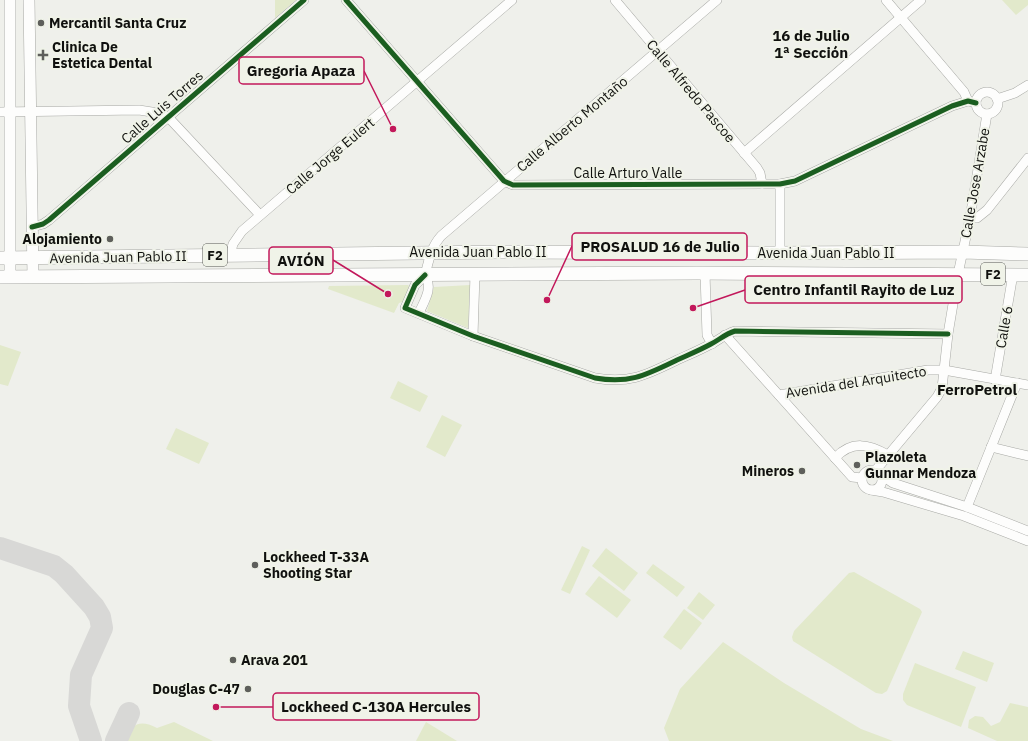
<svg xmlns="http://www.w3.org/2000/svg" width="1028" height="741" font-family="'IBM Plex Sans',sans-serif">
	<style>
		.green { fill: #e2e9cb }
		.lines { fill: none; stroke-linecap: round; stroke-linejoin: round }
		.taxiway { stroke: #d8d8d6; stroke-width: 22 }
		.minor-casing { stroke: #a7a8a4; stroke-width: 10 }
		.major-casing { stroke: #a7a8a4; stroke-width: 12 }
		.highway-casing { stroke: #a7a8a4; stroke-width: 14 }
		.minor { stroke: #fdfdfc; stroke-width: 9 }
		.major { stroke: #fdfdfc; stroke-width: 11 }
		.highway { stroke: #fdfdfc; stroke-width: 13 }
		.cycleway-casing { stroke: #f0f3e8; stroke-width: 8 }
		.cycleway { stroke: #1b5e20; stroke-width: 5 }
		.poi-dot { fill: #5e5f5b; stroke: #f0f3e8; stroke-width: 1.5 }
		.labels { text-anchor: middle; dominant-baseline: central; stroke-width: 4; stroke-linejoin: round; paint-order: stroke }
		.shield { fill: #f0f3e8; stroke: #53554f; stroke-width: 1 }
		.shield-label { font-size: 13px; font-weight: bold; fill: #10110e }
		.poi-label { font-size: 14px; font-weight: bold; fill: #10110e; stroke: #f0f3e8; text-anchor: start }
		.street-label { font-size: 14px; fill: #10110e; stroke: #f0f3e8 }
		.neighbourhood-label { font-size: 15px; font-weight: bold; fill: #10110e; stroke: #f0f3e8 }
		.leader { fill: none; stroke: #c2185b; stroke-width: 1.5 }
		.callout-dot { fill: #c2185b; stroke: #f0f3e8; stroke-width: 1.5 }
		.callout { fill: #f0f3e8; stroke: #c2185b; stroke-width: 1.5 }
		.callout-label { font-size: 15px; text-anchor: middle; font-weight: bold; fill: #10110e }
	</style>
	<rect width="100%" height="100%" fill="#eff0eb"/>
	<g class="green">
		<path d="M 275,0 L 296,0 L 275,18 Z"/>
		<path d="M 1002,0 L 1028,0 L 1028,5 L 1016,15 Z"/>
		<path d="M 408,285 L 411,288 L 406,301 L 399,303 L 394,313 L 328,289 L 329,286 Z"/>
		<path d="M 470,285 L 468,328 L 427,311 L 434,287 Z"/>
		<path d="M 0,345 L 21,352 L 8,386 L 0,384 Z"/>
		<path d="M 398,381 L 428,396 L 420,412 L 390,398 Z"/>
		<path d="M 442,415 L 462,425 L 445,457 L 426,447 Z"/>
		<path d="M 176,428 L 209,443 L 199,464 L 166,449 Z"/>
		<path d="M 582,546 L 590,550 L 570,594 L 561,590 Z"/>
		<path d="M 606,548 L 638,573 L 624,591 L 592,566 Z"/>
		<path d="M 653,564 L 685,587 L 677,597 L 646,573 Z"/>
		<path d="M 854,572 L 920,609 L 922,612 L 887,691 L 882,694 L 876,693 L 793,641 L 792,637 L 794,631 L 849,573 Z"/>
		<path d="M 599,576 L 631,600 L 617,618 L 585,594 Z"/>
		<path d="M 699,592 L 715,605 L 703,620 L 687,608 Z"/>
		<path d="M 684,609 L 702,623 L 681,650 L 663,637 Z"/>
		<path d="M 723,642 L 784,683 L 861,729 L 893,741 L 669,741 L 664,728 L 680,689 Z"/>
		<path d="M 963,651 L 994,663 L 987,682 L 955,669 Z"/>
		<path d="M 915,663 L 976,687 L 961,727 L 907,705 L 903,700 L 903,694 Z"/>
		<path d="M 1010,703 L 1028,707 L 1028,741 L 997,741 L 968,728 L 969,720 L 975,716 L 983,717 L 991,726 L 1000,722 Z"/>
		<path d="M 174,722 L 213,741 L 124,741 C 132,724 139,719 157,728 Z"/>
		<path d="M 426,722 L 457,741 L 416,741 Z"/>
	</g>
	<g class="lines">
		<g class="taxiway">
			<path d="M 0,548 L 54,566 L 64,574 L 94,607 L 100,617 L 102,628 L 81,675 L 79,706 L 91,741"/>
			<path d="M 116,741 L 129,713"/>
		</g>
		<defs>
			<g id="minor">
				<path d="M 346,0 L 504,181 L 513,185 L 780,184 L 795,181 L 952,106 L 968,101 L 976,103"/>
				<path d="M 615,0 L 757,168 L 760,173 L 762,184"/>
				<path d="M 886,0 L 964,92 L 968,101"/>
				<circle cx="987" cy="103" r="11"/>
				<path d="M 997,99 L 1015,93 L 1028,85"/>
				<path d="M 0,112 L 139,110 L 158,113 L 169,118 L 260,215"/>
				<path d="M 744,153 L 921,0"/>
				<path d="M 780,184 L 780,253"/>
				<path d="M 970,218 L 977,218 L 987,210 L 1028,158"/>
				<path d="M 32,227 L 43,224 L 49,220 L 304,0"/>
				<path d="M 230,255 L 233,244 L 242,231 L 512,0"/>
				<path d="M 705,273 L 707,335 L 712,344"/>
				<path d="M 425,275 L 415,285 L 405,308 L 473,336 L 595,378 C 630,384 646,375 677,360 C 688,355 700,350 711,344 C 719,340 725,334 735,331 L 948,334"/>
				<path d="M 425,275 C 429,260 431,247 441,236 L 717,0"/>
				<path d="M 419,313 C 425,299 433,289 425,275"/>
				<path d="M 725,335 L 852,477 L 862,478"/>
				<path d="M 473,336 L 475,274"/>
				<path d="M 995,380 L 1013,274"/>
				<path d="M 779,395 L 928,370 L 944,370 L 1028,385"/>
				<path d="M 991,447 L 1028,456"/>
				<path d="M 835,458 C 852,440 869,444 888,455"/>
				<circle cx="872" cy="480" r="10"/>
				<path d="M 875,471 L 937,397 L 942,388 L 948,334 L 958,274 L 970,218 L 987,114"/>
				<path d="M 881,475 L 893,483 L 967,507 L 1028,531"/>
				<path d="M 871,490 L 883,492 L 964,516 L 1028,541"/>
				<path d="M 967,507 L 1017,383"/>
			</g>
			<g id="major">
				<path d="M 29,0 L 33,277"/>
				<path d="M 10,277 L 10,0"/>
			</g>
			<g id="highway">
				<path d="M 0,258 L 499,252 L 780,253 L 963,252 L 1028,254"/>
				<path d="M 0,277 L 697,273 L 1028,275"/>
			</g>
		</defs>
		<use href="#minor" class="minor-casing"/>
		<use href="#major" class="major-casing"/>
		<use href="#highway" class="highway-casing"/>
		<use href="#minor" class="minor"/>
		<use href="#major" class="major"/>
		<use href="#highway" class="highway"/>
		<defs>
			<g id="cycleway">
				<path d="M 346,0 L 504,181 L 513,185 L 780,184 L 795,181 L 952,106 L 968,101 L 976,103"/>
				<path d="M 32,227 L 43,224 L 49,220 L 304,0"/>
				<path d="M 425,275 L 415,285 L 405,308 L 473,336 L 595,378 C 630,384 646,375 677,360 C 688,355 700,350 711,344 C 719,340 725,334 735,331 L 948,334"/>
			</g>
		</defs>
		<use href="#cycleway" class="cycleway-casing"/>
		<use href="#cycleway" class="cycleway"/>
	</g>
	<g class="poi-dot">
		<circle cx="41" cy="23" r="4"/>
		<path d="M41 49h4v4h4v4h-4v4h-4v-4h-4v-4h4z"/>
		<circle cx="110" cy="239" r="4"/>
		<circle cx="857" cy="465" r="4"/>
		<circle cx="802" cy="471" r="4"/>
		<circle cx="255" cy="565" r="4"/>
		<circle cx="233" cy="660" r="4"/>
		<circle cx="248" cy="689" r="4"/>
	</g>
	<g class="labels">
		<g class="shield">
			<rect x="203" y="244" width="24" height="22" rx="3"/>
			<rect x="981" y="263" width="24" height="22" rx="3"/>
		</g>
		<g class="shield-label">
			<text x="215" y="255">F2</text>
			<text x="993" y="274">F2</text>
		</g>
		<g class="poi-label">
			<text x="49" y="23">Mercantil Santa Cruz</text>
			<text x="52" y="47">Clinica De<tspan x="52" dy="16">Estetica Dental</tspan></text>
			<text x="102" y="239" text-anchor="end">Alojamiento</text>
			<text x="865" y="457">Plazoleta<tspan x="865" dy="16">Gunnar Mendoza</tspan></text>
			<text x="794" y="471" text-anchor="end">Mineros</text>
			<text x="263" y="557">Lockheed T-33A<tspan x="263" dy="16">Shooting Star</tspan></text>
			<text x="241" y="660">Arava 201</text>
			<text x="240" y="689" text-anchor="end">Douglas C-47</text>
		</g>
		<g class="street-label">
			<text transform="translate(691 91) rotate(50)">Calle Alfredo Pascoe</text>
			<text transform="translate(162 107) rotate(-41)">Calle Luis Torres</text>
			<text transform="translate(572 124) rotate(-40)">Calle Alberto Montaño</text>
			<text transform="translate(330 156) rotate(-40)">Calle Jorge Eulert</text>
			<text x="628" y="173">Calle Arturo Valle</text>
			<text transform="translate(975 183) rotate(-80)">Calle Jose Arzabe</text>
			<text x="478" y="252">Avenida Juan Pablo II</text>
			<text x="826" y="253">Avenida Juan Pablo II</text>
			<text transform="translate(118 257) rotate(-1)">Avenida Juan Pablo II</text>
			<text transform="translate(1004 327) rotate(-80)">Calle 6</text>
			<text transform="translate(856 382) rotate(-9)">Avenida del Arquitecto</text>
		</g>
		<g class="neighbourhood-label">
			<text x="811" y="35">16 de Julio<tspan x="811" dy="17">1ª Sección</tspan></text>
			<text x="977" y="389">FerroPetrol</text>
		</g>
	</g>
	<path class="leader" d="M393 129L364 71M547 300L572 246M388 294L333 260M693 308L745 290M216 707L273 707"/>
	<g class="callout-dot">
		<circle cx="393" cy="129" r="4"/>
		<circle cx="547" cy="300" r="4"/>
		<circle cx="388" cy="294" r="4"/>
		<circle cx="693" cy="308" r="4"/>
		<circle cx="216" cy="707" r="4"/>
	</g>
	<g class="callout">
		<rect x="239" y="57" width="125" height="27" rx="4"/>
		<rect x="572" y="233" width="175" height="27" rx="4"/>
		<rect x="269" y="247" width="64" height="27" rx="4"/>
		<rect x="745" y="276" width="217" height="27" rx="4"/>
		<rect x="273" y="693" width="206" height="27" rx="4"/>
	</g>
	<g class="callout-label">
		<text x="301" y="76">Gregoria Apaza</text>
		<text x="660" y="252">PROSALUD 16 de Julio</text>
		<text x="301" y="266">AVIÓN</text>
		<text x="854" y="295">Centro Infantil Rayito de Luz</text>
		<text x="376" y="712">Lockheed C-130A Hercules</text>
	</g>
</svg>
